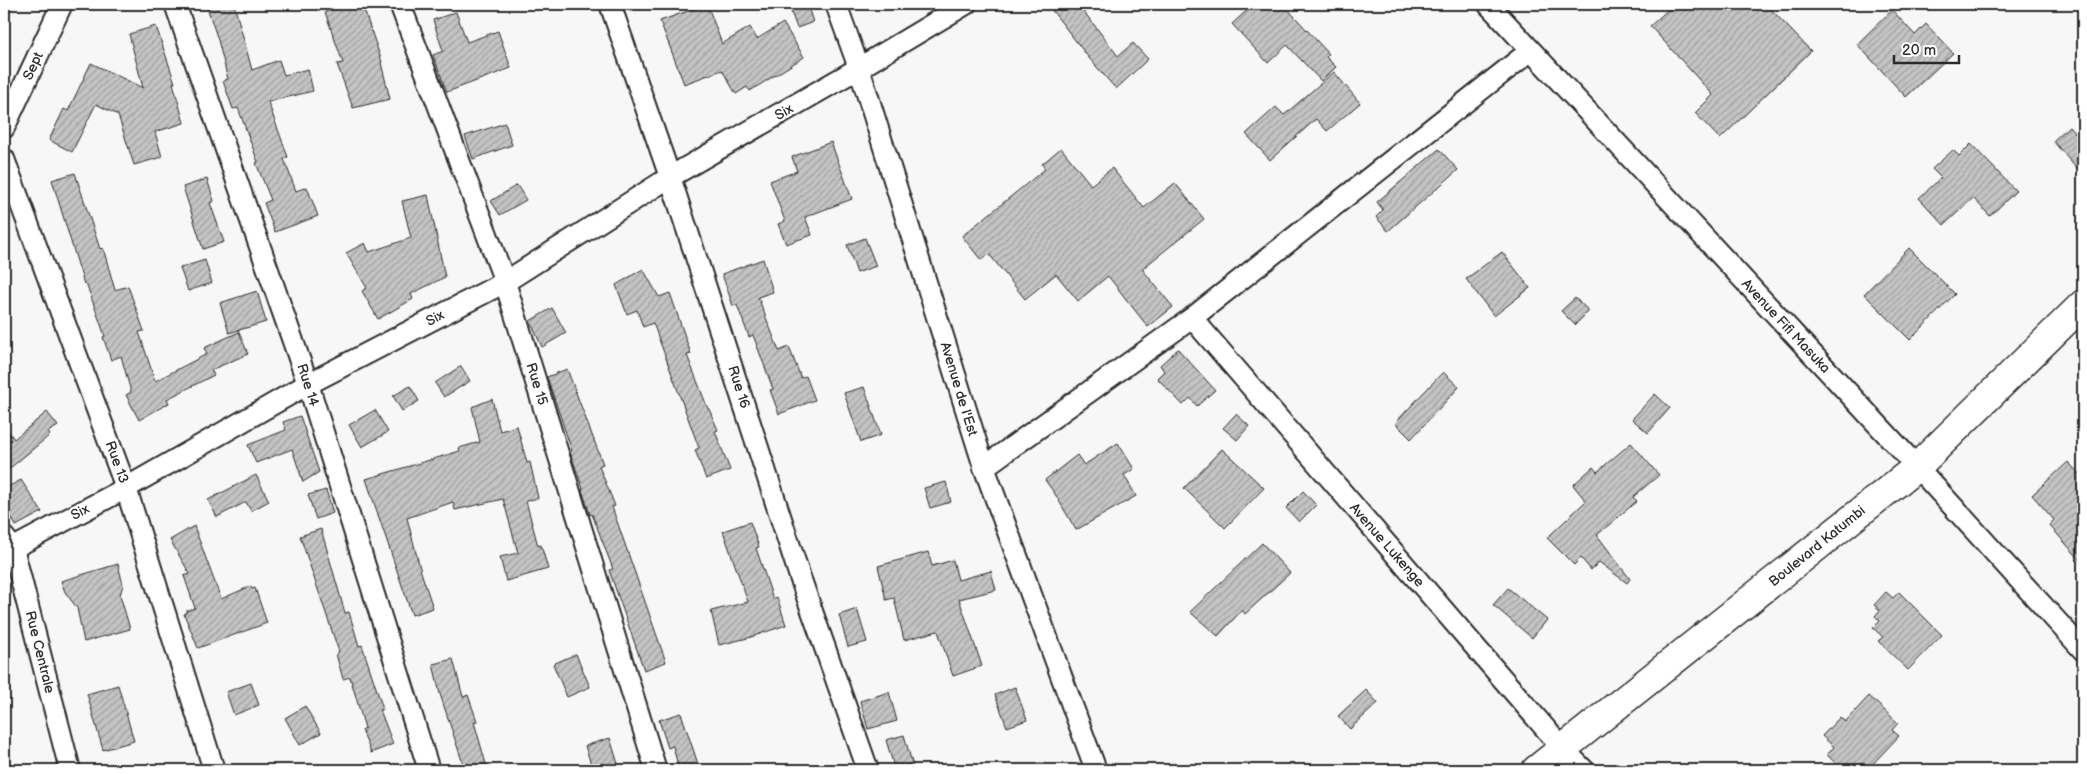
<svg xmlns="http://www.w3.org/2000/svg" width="2087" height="774" font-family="'Balsamiq Sans',sans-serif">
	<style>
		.building { fill: url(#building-hatch); stroke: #2b2b2b }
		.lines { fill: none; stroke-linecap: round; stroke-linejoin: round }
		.street-casing { stroke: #2b2b2b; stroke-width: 24 }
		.secondary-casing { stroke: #2b2b2b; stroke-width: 31 }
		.street { stroke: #fff; stroke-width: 20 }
		.secondary { stroke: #fff; stroke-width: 28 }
		.labels { text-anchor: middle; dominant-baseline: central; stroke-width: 4.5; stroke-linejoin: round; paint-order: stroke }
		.street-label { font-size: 14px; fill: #2b2b2b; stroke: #fff }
	</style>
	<defs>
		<pattern id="building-hatch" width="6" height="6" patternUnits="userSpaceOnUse" patternTransform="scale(1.25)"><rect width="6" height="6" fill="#c4c4c4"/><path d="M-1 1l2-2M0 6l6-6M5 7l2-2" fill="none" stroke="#9f9f9f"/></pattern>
	</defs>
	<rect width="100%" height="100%" fill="#f7f7f7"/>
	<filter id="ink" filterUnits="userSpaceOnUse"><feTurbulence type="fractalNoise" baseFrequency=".02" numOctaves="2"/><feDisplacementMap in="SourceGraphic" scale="10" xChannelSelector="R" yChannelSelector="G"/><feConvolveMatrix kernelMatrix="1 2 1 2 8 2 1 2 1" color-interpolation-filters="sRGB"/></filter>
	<g filter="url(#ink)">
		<g class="building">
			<path d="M 206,4 L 234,4 L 252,70 L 279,60 L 284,75 L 308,69 L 313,91 L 268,102 L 288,157 L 284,159 L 296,191 L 307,187 L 318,216 L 275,232 L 264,203 L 271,200 L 256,163 L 258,162 L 238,108 L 233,109 L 223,81 L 228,79 L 218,40 Z"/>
			<path d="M 347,4 L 362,4 L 382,62 L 381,63 L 390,99 L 353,108 L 337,64 L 343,63 L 325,12 Z"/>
			<path d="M 707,4 L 722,44 L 750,27 L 757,39 L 783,23 L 804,57 L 750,91 L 747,87 L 736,94 L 722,70 L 684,84 L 660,21 Z"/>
			<path d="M 788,4 L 807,4 L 813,22 L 797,28 Z"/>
			<path d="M 1047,4 L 1078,4 L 1118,56 L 1133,43 L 1148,59 L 1116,89 L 1089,58 Z"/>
			<path d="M 1254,4 L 1283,4 L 1329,54 L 1326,57 L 1336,67 L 1321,81 L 1287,45 L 1268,63 L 1232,24 Z"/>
			<path d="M 1674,4 L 1766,4 L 1811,51 L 1720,139 L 1695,113 L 1713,95 L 1650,26 Z"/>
			<path d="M 1892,10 L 1915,35 L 1926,24 L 1953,53 L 1906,97 L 1857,44 Z"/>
			<path d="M 456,12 L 467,42 L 498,31 L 511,68 L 447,92 L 433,55 L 443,51 L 433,20 Z"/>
			<path d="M 156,26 L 175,83 L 173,83 L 184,123 L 155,132 L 162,157 L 134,165 L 118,115 L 96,104 L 72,152 L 49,140 L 64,109 L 68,111 L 91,63 L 143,88 L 129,34 Z"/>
			<path d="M 1334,72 L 1360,103 L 1327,131 L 1316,119 L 1270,160 L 1246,134 L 1276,107 L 1284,115 Z"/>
			<path d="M 505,123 L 512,145 L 473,159 L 465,136 Z"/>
			<path d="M 2069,126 L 2083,142 L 2083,176 L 2053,141 Z"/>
			<path d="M 831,142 L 852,199 L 805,217 L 812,235 L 786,244 L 778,224 L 785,221 L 770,181 L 797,171 L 792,157 Z"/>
			<path d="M 1971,144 L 2016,191 L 1990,216 L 1973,198 L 1944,225 L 1919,198 L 1941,178 L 1932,169 L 1953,150 L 1959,156 Z"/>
			<path d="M 1061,148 L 1091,185 L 1112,168 L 1144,208 L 1175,183 L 1204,219 L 1142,269 L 1173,307 L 1148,327 L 1108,276 L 1078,301 L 1056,274 L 1025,299 L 989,254 L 981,260 L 962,236 L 1045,169 L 1042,164 Z"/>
			<path d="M 1439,149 L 1458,170 L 1388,231 L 1376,217 L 1383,210 L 1377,202 Z"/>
			<path d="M 75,173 L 100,249 L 103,248 L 115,290 L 128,286 L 144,331 L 139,332 L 155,381 L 207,354 L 204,348 L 239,332 L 248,354 L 211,370 L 214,375 L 167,399 L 169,403 L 139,420 L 126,395 L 131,392 L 121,356 L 111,360 L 103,337 L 105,336 L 86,283 L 84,284 L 52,180 Z"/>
			<path d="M 207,179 L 214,201 L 210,203 L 224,242 L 203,249 L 183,187 Z"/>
			<path d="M 517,185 L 526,200 L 500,215 L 491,201 Z"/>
			<path d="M 428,195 L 445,277 L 411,294 L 413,299 L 378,319 L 362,291 L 367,288 L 346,253 L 365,243 L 369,252 L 411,238 L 402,201 Z"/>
			<path d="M 865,238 L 876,266 L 857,273 L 847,245 Z"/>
			<path d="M 1909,248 L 1955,294 L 1910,340 L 1864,294 Z"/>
			<path d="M 1502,252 L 1530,288 L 1494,316 L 1466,279 Z"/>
			<path d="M 763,259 L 773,292 L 758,297 L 779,351 L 789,347 L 801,378 L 806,376 L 815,400 L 779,414 L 770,390 L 773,389 L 753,335 L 749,337 L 737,305 L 733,306 L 722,274 Z"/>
			<path d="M 205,260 L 212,283 L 188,291 L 180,268 Z"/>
			<path d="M 643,269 L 659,297 L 670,293 L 691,354 L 687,355 L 708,409 L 709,409 L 718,430 L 715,431 L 730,470 L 706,479 L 695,450 L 699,448 L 653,323 L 643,327 L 637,310 L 627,314 L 616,285 Z"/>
			<path d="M 257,291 L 266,322 L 229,333 L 220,303 Z"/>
			<path d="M 1575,298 L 1589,311 L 1575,325 L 1561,311 Z"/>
			<path d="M 552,308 L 566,333 L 542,347 L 530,321 Z"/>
			<path d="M 1178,349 L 1215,390 L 1197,406 L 1190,398 L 1183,405 L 1157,378 L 1164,371 L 1160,365 Z"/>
			<path d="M 461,366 L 470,381 L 444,397 L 435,383 Z"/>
			<path d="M 567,369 L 603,464 L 599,466 L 615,506 L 612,507 L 666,662 L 644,670 L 609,570 L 613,569 L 592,514 L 590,515 L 586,502 L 582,490 L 583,489 L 570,452 L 572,451 L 547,377 Z"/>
			<path d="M 1443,372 L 1459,387 L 1411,439 L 1395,423 Z"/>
			<path d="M 410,386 L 419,401 L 402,411 L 393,396 Z"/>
			<path d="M 864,387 L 881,435 L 861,442 L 844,393 Z"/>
			<path d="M 1655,394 L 1670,408 L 1648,433 L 1632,419 Z"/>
			<path d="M 492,399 L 500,431 L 517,426 L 527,463 L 530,462 L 538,498 L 526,501 L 538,546 L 541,545 L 548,569 L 506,581 L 500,557 L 518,553 L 503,499 L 455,510 L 453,502 L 407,518 L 421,572 L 433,608 L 412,615 L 366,479 L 460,451 L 459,448 L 480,442 L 472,407 Z"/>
			<path d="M 375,410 L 388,432 L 362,447 L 349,425 Z"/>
			<path d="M 47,412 L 58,426 L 48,432 L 50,435 L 4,473 L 4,425 L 14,439 Z"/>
			<path d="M 1236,414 L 1249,426 L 1237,440 L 1223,428 Z"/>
			<path d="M 300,416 L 319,472 L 303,482 L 292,449 L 256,463 L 248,445 L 286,430 L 283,422 Z"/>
			<path d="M 1118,443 L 1134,469 L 1124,475 L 1136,496 L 1076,530 L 1055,494 L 1045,480 L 1077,455 L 1084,465 Z"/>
			<path d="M 1631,443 L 1659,475 L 1633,497 L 1637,501 L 1597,535 L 1630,579 L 1627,583 L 1599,562 L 1591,570 L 1581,558 L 1574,565 L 1547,538 L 1586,501 L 1573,485 L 1593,467 L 1597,472 Z"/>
			<path d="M 1222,449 L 1264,488 L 1225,528 L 1184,488 Z"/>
			<path d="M 2068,462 L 2083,478 L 2083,563 L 2049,525 L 2054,520 L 2032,495 Z"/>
			<path d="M 256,475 L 269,501 L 251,511 L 246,502 L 217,517 L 208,500 Z"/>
			<path d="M 21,480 L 42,512 L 16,526 L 4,503 L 4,489 Z"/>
			<path d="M 946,482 L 951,502 L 930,508 L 924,488 Z"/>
			<path d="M 326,490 L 333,513 L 316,519 L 308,495 Z"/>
			<path d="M 1303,491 L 1316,505 L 1299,522 L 1286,508 Z"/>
			<path d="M 750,522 L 759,547 L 756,548 L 773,599 L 777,597 L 786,625 L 748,638 L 719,645 L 711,611 L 748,602 L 723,531 Z"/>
			<path d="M 194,526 L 221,599 L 251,586 L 252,589 L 255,588 L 267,623 L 198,648 L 184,614 L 187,612 L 186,611 L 195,608 L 184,576 L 190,574 L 170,540 Z"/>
			<path d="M 321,529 L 345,613 L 349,612 L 359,646 L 362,645 L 383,709 L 380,710 L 393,744 L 371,753 L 362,730 L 365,728 L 350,677 L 343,679 L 336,654 L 339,652 L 300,536 Z"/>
			<path d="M 1262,543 L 1290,573 L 1245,614 L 1242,610 L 1218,636 L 1190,612 Z"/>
			<path d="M 928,552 L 932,566 L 953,560 L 958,580 L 991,571 L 996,590 L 959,599 L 982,666 L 953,676 L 938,631 L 904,640 L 894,598 L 886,600 L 878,566 Z"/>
			<path d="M 118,564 L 123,585 L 120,595 L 130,629 L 84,642 L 77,608 L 65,592 L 61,581 Z"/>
			<path d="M 1508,588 L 1547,620 L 1532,638 L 1493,605 Z"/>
			<path d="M 1886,592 L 1893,598 L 1899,592 L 1942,635 L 1908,670 L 1878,641 L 1883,637 L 1873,628 L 1880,621 L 1875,616 L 1880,610 L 1874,605 Z"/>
			<path d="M 857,609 L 867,642 L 848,647 L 839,615 Z"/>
			<path d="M 576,654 L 590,687 L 567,697 L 553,664 Z"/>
			<path d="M 453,659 L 463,697 L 468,695 L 477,721 L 474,722 L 486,764 L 465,770 L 440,694 L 433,664 Z"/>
			<path d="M 251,683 L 259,705 L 234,715 L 226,692 Z"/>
			<path d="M 118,685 L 134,741 L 103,750 L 87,694 Z"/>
			<path d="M 1015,687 L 1027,720 L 1007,727 L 995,695 Z"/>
			<path d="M 1366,690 L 1378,703 L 1350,729 L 1338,716 Z"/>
			<path d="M 889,692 L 897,721 L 868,729 L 860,701 Z"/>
			<path d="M 1869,696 L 1898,723 L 1892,730 L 1899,736 L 1867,770 L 1843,770 L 1827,755 L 1834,747 L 1822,736 L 1840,717 L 1845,722 Z"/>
			<path d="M 305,706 L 321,733 L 300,745 L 285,718 Z"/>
			<path d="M 681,713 L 700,770 L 679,770 L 673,746 L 668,748 L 659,720 Z"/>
			<path d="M 904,735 L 914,770 L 895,770 L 886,740 Z"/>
			<path d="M 610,738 L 618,764 L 600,770 L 593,770 L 585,746 Z"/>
		</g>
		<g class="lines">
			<defs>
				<g id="street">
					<path d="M 175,4 L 308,384 L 429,770"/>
					<path d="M 400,4 L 505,282 L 656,770"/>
					<path d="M 610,4 L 670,177 L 800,577 L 868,770"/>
					<path d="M 836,4 L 859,68 L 984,467 L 1096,770"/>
					<path d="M 1488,4 L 1917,467 L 2083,650"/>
					<path d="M 4,128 L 62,4"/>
					<path d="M 4,159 L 126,488 L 214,770"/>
					<path d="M 1192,318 L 1563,749 L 1584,770"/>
					<path d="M 984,467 L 1192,318 L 1530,51"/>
					<path d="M 4,537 L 13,548 L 70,770"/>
					<path d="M 4,553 L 126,488 L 308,384 L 505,282 L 670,177 L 859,68 L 966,4"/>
				</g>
				<path id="secondary" d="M 1536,770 L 1917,467 L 2083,304"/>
			</defs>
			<use href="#street" class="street-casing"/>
			<use href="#secondary" class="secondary-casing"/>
			<use href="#street" class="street"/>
			<use href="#secondary" class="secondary"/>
		</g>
	</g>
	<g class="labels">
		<g class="street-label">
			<text transform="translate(33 66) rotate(-65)">Sept</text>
			<text transform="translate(784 112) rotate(-30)">Six</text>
			<text transform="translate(435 318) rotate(-27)">Six</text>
			<text transform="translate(1786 326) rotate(47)">Avenue Fifi Masuka</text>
			<text transform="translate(537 384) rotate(73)">Rue 15</text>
			<text transform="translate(308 385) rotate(72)">Rue 14</text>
			<text transform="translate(739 387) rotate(72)">Rue 16</text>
			<text transform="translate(959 389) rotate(73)">Avenue de l'Est</text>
			<text transform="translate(117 462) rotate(70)">Rue 13</text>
			<text transform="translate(80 512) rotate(-28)">Six</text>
			<text transform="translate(1387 545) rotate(49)">Avenue Lukenge</text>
			<text transform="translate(1817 546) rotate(-39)">Boulevard Katumbi</text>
			<text transform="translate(40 652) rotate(76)">Rue Centrale</text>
		</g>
	</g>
	<rect width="2087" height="774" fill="none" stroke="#fff" stroke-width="20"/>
	<rect x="10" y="10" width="2067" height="754" fill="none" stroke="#2b2b2b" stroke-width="2" filter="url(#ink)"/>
	<path d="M1894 55v8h65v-8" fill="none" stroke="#2b2b2b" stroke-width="2.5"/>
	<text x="1902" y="55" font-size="15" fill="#2b2b2b" stroke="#ffffff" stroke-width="4" paint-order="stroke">20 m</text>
</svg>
